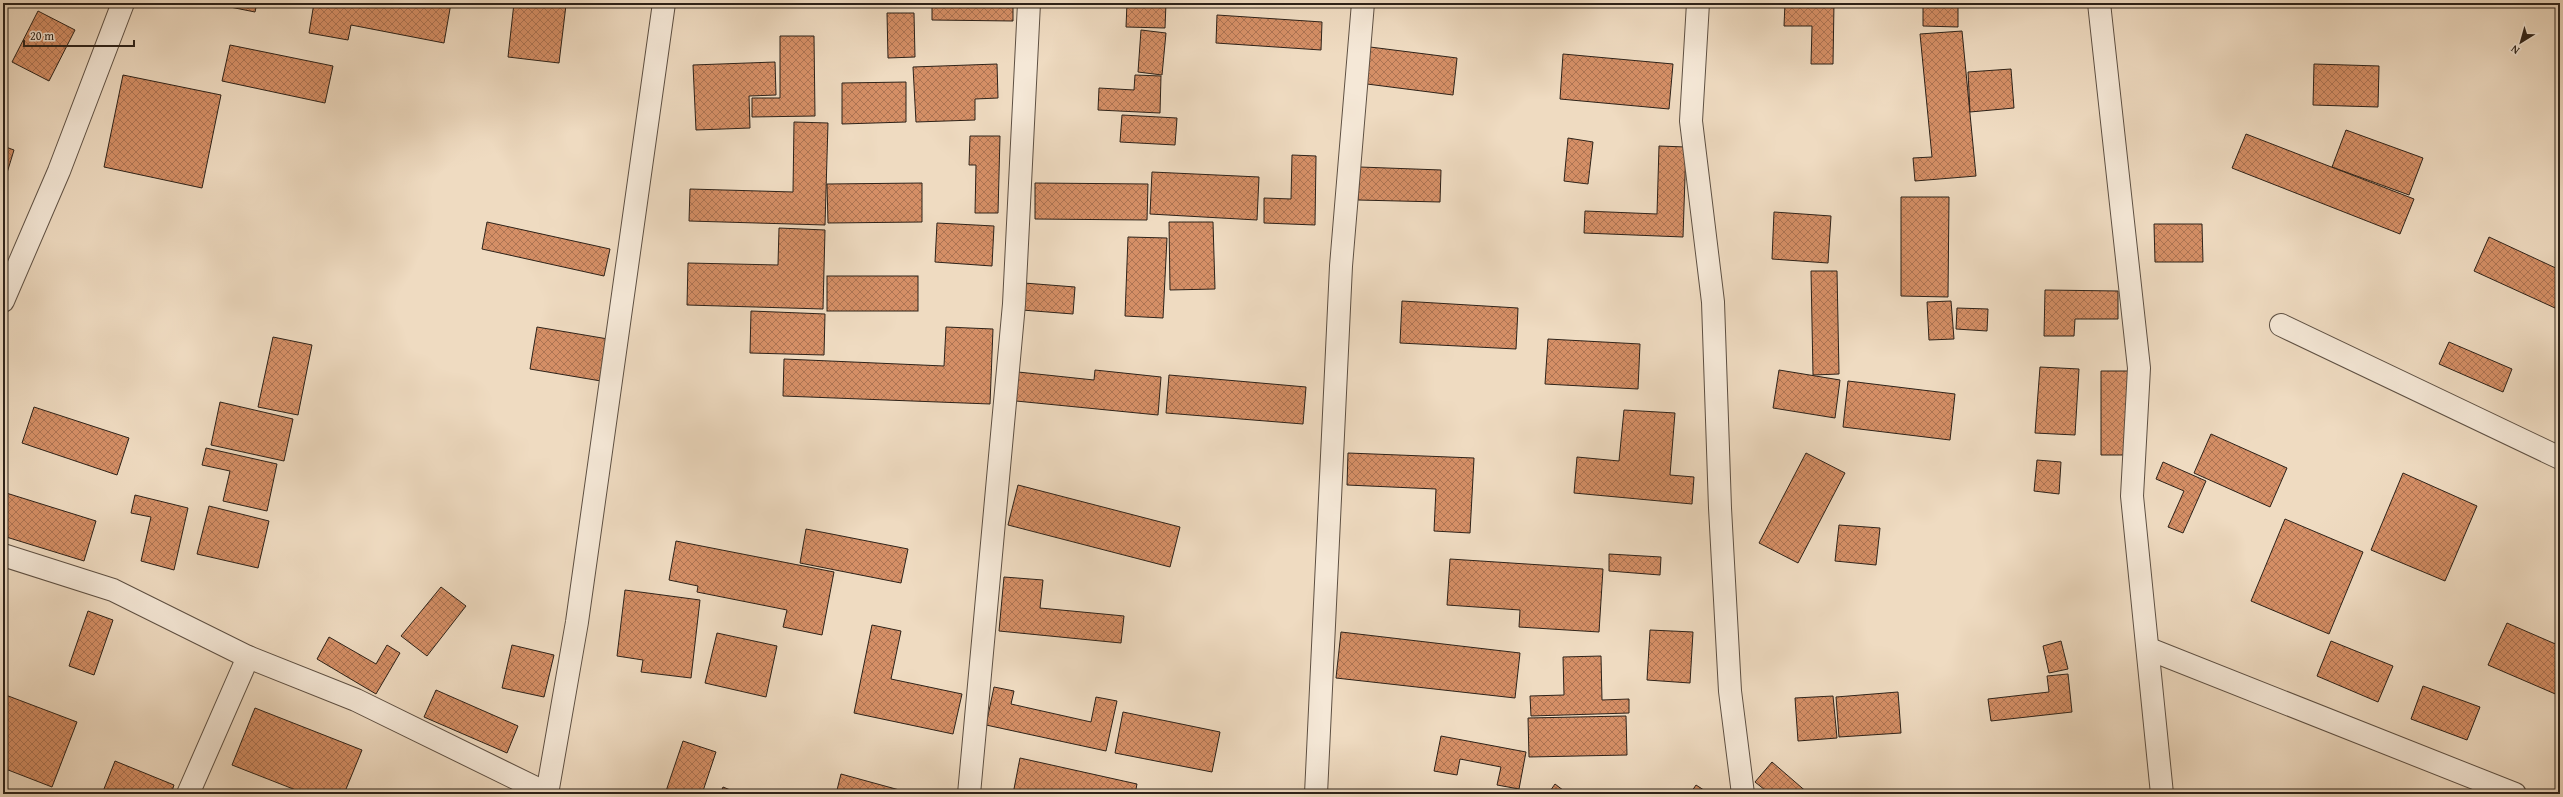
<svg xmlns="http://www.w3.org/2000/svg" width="2563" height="797" font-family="'Gentium Book Plus',serif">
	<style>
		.building { fill: url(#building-cross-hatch); stroke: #2d2219 }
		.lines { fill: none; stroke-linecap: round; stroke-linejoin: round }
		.minor-casing { stroke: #5e5043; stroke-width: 24 }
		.minor { stroke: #f5e8d7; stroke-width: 22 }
	</style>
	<defs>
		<pattern id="building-cross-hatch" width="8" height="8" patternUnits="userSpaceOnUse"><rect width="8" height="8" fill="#d58f66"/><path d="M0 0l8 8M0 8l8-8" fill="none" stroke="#ad7453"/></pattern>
	</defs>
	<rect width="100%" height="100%" fill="#efdbc1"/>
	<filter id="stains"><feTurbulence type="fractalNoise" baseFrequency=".005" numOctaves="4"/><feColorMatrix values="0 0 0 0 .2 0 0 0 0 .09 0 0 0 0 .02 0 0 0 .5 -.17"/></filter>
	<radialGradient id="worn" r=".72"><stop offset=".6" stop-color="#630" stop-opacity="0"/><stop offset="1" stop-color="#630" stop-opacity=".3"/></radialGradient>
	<g class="building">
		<path d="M 210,3 L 257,3 L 255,12 Z"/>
		<path d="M 314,3 L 451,3 L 444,43 L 351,25 L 348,40 L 309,33 Z"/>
		<path d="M 514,3 L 566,5 L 559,63 L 508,57 Z"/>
		<path d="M 932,3 L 1013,3 L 1013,21 L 932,20 Z"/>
		<path d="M 1127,3 L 1166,3 L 1165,28 L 1126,27 Z"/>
		<path d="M 1785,3 L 1834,3 L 1833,64 L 1811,64 L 1812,26 L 1784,26 Z"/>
		<path d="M 1923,3 L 1958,3 L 1958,27 L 1923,26 Z"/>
		<path d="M 38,11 L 75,30 L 49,81 L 12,62 Z"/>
		<path d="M 887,13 L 914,13 L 915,57 L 888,58 Z"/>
		<path d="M 1217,15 L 1322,22 L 1321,50 L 1216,43 Z"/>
		<path d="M 1141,30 L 1166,33 L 1162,75 L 1138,72 Z"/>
		<path d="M 1962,31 L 1976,176 L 1915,181 L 1913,158 L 1932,157 L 1920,34 Z"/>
		<path d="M 780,36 L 814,36 L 815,116 L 752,117 L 752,98 L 780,98 Z"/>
		<path d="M 230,45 L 333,66 L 325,103 L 222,81 Z"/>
		<path d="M 1370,47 L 1457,58 L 1453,95 L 1367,84 Z"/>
		<path d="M 1563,54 L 1673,64 L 1669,109 L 1560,99 Z"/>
		<path d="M 775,62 L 776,95 L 749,96 L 750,128 L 696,130 L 693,65 Z"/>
		<path d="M 997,64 L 998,98 L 975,99 L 975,120 L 916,122 L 913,67 Z"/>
		<path d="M 2314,64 L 2379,66 L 2378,107 L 2313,105 Z"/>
		<path d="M 2011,69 L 2014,108 L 1970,112 L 1968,72 Z"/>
		<path d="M 123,75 L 221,95 L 202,188 L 104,167 Z"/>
		<path d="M 1135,75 L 1161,76 L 1160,113 L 1098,110 L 1099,88 L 1134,90 Z"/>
		<path d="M 906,82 L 906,122 L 842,124 L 842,83 Z"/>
		<path d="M 1122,115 L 1177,118 L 1175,145 L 1120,142 Z"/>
		<path d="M 794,122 L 828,123 L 825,225 L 689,221 L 690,189 L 793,192 Z"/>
		<path d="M 2346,130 L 2423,158 L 2409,195 L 2332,167 Z"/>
		<path d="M 2246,134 L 2414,199 L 2400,234 L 2232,168 Z"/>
		<path d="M 970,136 L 1000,136 L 998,213 L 975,213 L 976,165 L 969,165 Z"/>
		<path d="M 1568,138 L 1593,142 L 1588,184 L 1564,181 Z"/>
		<path d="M 3,146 L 14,150 L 3,186 Z"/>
		<path d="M 1659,146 L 1686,147 L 1683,237 L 1584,233 L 1585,211 L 1657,214 Z"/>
		<path d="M 1292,155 L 1316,156 L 1315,225 L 1264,223 L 1264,198 L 1291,199 Z"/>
		<path d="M 1360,167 L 1441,170 L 1440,202 L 1358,200 Z"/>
		<path d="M 1152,172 L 1259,177 L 1257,220 L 1150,214 Z"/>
		<path d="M 922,183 L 922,222 L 828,223 L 827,184 Z"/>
		<path d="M 1035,183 L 1148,184 L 1147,220 L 1035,219 Z"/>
		<path d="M 1901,197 L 1949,197 L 1948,297 L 1901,296 Z"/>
		<path d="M 1774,212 L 1831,216 L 1828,263 L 1772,259 Z"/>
		<path d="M 487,222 L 610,249 L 604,276 L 482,249 Z"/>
		<path d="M 1169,222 L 1213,222 L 1215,289 L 1170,290 Z"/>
		<path d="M 937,223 L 994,226 L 992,266 L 935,262 Z"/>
		<path d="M 2154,224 L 2202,224 L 2203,262 L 2155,262 Z"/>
		<path d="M 779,228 L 825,230 L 823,309 L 687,305 L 688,263 L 778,265 Z"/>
		<path d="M 1128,237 L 1167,238 L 1163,318 L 1125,316 Z"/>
		<path d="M 2489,237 L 2560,270 L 2560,297 L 2555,308 L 2474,271 Z"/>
		<path d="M 1811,271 L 1837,271 L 1839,374 L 1813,375 Z"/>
		<rect x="827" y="276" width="91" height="35"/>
		<path d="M 1024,283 L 1075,287 L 1073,314 L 1022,310 Z"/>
		<path d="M 2045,290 L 2118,291 L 2118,319 L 2075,319 L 2074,336 L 2044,336 Z"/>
		<path d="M 1402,301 L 1518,308 L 1516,349 L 1400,343 Z"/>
		<path d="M 1951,301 L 1954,339 L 1929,340 L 1927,302 Z"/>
		<path d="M 1957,308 L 1988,309 L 1987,331 L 1956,329 Z"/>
		<path d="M 751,311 L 825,314 L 824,355 L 750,353 Z"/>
		<path d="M 537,327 L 608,339 L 601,381 L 530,369 Z"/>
		<path d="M 946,327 L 993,329 L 990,404 L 783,396 L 784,359 L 944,366 Z"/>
		<path d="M 273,337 L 312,345 L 298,415 L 258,407 Z"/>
		<path d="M 1548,339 L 1640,344 L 1638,389 L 1545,384 Z"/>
		<path d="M 2449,342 L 2512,369 L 2503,392 L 2439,364 Z"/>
		<path d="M 2040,367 L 2079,369 L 2075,435 L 2035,433 Z"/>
		<path d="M 1095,370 L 1161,377 L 1158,415 L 1016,401 L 1018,372 L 1094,380 Z"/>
		<path d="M 1779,370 L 1840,380 L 1835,418 L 1773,408 Z"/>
		<path d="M 2101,371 L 2129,371 L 2128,455 L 2101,455 Z"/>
		<path d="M 1169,375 L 1306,387 L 1303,424 L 1166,413 Z"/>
		<path d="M 1848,381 L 1955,394 L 1950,440 L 1843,427 Z"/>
		<path d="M 220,402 L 293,419 L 284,461 L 211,445 Z"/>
		<path d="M 34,407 L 129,438 L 117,475 L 22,443 Z"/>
		<path d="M 1624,410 L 1675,413 L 1670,475 L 1694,477 L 1692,504 L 1574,493 L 1577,457 L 1619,461 Z"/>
		<path d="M 2211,434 L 2287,468 L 2270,507 L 2194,473 Z"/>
		<path d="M 206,448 L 277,464 L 267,511 L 223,501 L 230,471 L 202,465 Z"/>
		<path d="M 1348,453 L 1474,458 L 1470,533 L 1434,531 L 1436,489 L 1347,485 Z"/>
		<path d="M 1806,453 L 1845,473 L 1798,563 L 1759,543 Z"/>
		<path d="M 2037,460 L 2061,462 L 2059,494 L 2034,491 Z"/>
		<path d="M 2163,462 L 2206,481 L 2183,533 L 2168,527 L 2184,491 L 2156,479 Z"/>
		<path d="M 2403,473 L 2477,506 L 2445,581 L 2371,550 Z"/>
		<path d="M 1018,485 L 1180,527 L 1170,567 L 1008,525 Z"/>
		<path d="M 3,492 L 96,521 L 84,561 L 3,536 Z"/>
		<path d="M 135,495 L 188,508 L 174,570 L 141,561 L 151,517 L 131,513 Z"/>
		<path d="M 209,506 L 269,521 L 258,568 L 197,554 Z"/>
		<path d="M 2285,519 L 2363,552 L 2329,634 L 2251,601 Z"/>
		<path d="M 1839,525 L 1880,528 L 1876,565 L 1835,561 Z"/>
		<path d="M 806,529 L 908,549 L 901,583 L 800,563 Z"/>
		<path d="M 676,541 L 834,572 L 822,635 L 783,627 L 787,610 L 697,592 L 698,586 L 669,580 Z"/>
		<path d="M 1609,554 L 1661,557 L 1660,575 L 1609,571 Z"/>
		<path d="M 1450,559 L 1603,569 L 1599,632 L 1519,627 L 1520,610 L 1447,605 Z"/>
		<path d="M 1004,577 L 1043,580 L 1040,608 L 1124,616 L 1121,643 L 999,631 Z"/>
		<path d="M 441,587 L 466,606 L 427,656 L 401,636 Z"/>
		<path d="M 625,590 L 700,600 L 691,678 L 641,672 L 643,660 L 617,656 Z"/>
		<path d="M 88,611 L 113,620 L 94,675 L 69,666 Z"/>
		<path d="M 2507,623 L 2560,646 L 2560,696 L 2488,665 Z"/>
		<path d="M 872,625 L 901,631 L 891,679 L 962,694 L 953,734 L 854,713 Z"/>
		<path d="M 1650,630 L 1693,632 L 1690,683 L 1647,680 Z"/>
		<path d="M 1341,632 L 1520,653 L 1515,698 L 1336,678 Z"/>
		<path d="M 717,633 L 777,646 L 766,697 L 705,683 Z"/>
		<path d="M 329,637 L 376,664 L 387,645 L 400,653 L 376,694 L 317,659 Z"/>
		<path d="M 2061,641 L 2068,669 L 2049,673 L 2043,646 Z"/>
		<path d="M 2331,641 L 2393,666 L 2378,702 L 2317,676 Z"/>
		<path d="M 512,645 L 554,655 L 544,697 L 502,688 Z"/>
		<path d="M 1601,656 L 1602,700 L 1629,699 L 1629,713 L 1531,716 L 1530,696 L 1564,695 L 1563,657 Z"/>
		<path d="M 2068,674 L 2072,712 L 1991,721 L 1988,699 L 2049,692 L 2047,676 Z"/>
		<path d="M 2423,686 L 2480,707 L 2467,740 L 2411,719 Z"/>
		<path d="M 994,687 L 1014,691 L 1011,704 L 1091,722 L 1096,697 L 1117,701 L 1106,751 L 986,725 Z"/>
		<path d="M 436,690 L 518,726 L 507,753 L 424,717 Z"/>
		<path d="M 1898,692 L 1901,733 L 1839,737 L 1836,697 Z"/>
		<path d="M 3,694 L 77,722 L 52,787 L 3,768 Z"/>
		<path d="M 1833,696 L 1837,738 L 1798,741 L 1795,698 Z"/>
		<path d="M 255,708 L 362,750 L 344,794 L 306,794 L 232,765 Z"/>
		<path d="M 1123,712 L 1220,732 L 1212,772 L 1115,753 Z"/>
		<path d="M 1626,716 L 1627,755 L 1529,757 L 1528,718 Z"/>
		<path d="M 1441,736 L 1526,752 L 1519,789 L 1497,785 L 1501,767 L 1460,759 L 1457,775 L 1434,771 Z"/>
		<path d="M 683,741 L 716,752 L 702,794 L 665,794 Z"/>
		<path d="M 1020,758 L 1137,784 L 1135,794 L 1013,794 Z"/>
		<path d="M 115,761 L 174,785 L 171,794 L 102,794 Z"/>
		<path d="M 1772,762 L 1809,794 L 1770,794 L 1755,782 Z"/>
		<path d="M 841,774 L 914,794 L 836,794 Z"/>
		<path d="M 1555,784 L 1568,794 L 1548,794 Z"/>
		<path d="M 1696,785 L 1710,794 L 1690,794 Z"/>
		<path d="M 723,787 L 740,794 L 720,794 Z"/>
	</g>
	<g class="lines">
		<defs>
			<g id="minor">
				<path d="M 1698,3 L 1691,121 L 1713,302 L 1720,508 L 1730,691 L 1743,794"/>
				<path d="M 2099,3 L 2139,368 L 2132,496 L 2162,794"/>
				<path d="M 3,301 L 59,171 L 123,3"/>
				<path d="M 2281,325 L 2560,458"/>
				<path d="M 3,555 L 113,590 L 248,657 L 356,700 L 548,794"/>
				<path d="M 2149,649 L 2515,794"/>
				<path d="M 188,794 L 248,657"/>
				<path d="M 547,794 L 577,622 L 664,3"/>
				<path d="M 969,794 L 1014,304 L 1029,3"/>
				<path d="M 1316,794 L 1341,266 L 1363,3"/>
			</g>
		</defs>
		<use href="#minor" class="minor-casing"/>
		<use href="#minor" class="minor"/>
	</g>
	<rect width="2563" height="797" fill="none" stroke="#efdbc1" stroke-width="16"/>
	<rect x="4" y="4" width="2555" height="789" fill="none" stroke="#2d2219" stroke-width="2"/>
	<rect x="8" y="8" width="2547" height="781" fill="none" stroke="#2d2219"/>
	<g transform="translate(2521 42) rotate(217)" stroke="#f5e8d7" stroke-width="3" paint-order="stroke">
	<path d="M0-3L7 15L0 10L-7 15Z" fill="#2d2219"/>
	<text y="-6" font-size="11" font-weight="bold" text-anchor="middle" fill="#2d2219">N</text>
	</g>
	<path d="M24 40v6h110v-6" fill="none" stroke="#2d2219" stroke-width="2"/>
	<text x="30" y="40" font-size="12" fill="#2d2219" stroke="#f5e8d7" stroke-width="3" paint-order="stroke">20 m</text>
	<rect width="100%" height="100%" filter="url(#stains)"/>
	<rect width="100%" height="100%" fill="url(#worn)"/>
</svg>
